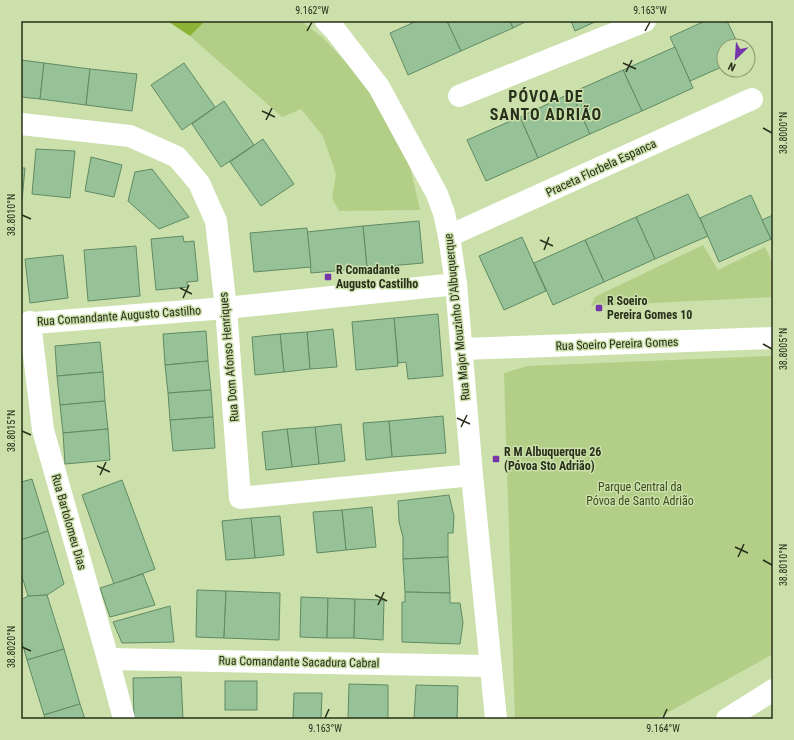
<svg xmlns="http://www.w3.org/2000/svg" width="794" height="740" font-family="'Roboto Condensed',sans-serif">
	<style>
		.green { fill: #b3ce86 }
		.forest { fill: #8cb336 }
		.building { fill: #97c298; stroke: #618a63 }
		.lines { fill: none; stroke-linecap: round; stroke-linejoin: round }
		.minor { stroke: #fff; stroke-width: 22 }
		.ticks { fill: none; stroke: #282f1b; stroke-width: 1.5 }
		.poi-dot { fill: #7536ab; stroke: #cbe0ab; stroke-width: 1.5 }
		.labels { text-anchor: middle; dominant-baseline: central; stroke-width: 3; stroke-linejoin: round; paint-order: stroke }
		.street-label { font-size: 12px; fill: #282f1b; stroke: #cbe0ab }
		.poi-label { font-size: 12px; font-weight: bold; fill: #282f1b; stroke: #cbe0ab; text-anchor: start }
		.park-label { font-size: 12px; fill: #3b4b1b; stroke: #cbe0ab }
		.district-label { font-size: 16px; font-weight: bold; letter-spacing: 1px; fill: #282f1b; stroke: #cbe0ab }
		.neatline { fill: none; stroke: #282f1b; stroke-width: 1.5 }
		.ticks-label { font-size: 10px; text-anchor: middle; fill: #282f1b }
	</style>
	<rect width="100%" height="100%" fill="#cbe0ab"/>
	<g class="green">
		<path d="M 205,21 L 301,21 L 323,38 L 360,77 L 408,158 L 420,210 L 339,211 L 332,198 L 336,174 L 323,136 L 301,109 L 282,117 L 190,36 Z"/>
		<path d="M 703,245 L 718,270 L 765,247 L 773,264 L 773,297 L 591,306 L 595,297 Z"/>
		<path d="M 773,356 L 773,654 L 656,719 L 515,719 L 504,373 L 528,366 Z"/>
	</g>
	<path class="forest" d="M 138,21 L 205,21 L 190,36 L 169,22 Z"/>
	<g class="building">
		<path d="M 417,21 L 447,21 L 461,51 L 408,75 L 390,33 Z"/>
		<path d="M 447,21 L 510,21 L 513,28 L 461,51 Z"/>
		<path d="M 510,21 L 527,21 L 513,28 Z"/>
		<path d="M 571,21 L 597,21 L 575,31 Z"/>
		<path d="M 705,21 L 727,21 L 739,46 L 724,46 L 724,66 L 690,81 L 670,37 Z"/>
		<path d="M 675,47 L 693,88 L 642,111 L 623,70 Z"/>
		<path d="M 21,60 L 44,63 L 40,99 L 21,97 Z"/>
		<path d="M 44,63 L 90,69 L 86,105 L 40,99 Z"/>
		<path d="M 184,63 L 215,107 L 182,130 L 151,85 Z"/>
		<path d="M 90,69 L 137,74 L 132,111 L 86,105 Z"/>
		<path d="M 623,70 L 642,111 L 590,134 L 571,93 Z"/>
		<path d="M 571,93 L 590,134 L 538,158 L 520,117 Z"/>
		<path d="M 224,101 L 254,145 L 221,167 L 192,124 Z"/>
		<path d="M 520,117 L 538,158 L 486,181 L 467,140 Z"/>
		<path d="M 263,139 L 294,184 L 261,206 L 230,162 Z"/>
		<path d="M 36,149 L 75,151 L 70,198 L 32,194 Z"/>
		<path d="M 91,157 L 122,165 L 114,197 L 85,191 Z"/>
		<path d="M 21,168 L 25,168 L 22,201 L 21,201 Z"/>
		<path d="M 152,169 L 189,217 L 159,229 L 128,201 L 135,172 Z"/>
		<path d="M 688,194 L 708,236 L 655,259 L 636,217 Z"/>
		<path d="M 751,195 L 771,239 L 719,262 L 700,218 Z"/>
		<path d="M 773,215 L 773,243 L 762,220 Z"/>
		<path d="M 636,217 L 655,259 L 604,282 L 585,240 Z"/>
		<path d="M 419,221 L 423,263 L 367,268 L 363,226 Z"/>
		<path d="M 363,226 L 367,268 L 311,273 L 307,232 Z"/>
		<path d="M 307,228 L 311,267 L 254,272 L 250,233 Z"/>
		<path d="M 183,236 L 184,242 L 194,241 L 198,281 L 187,282 L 188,287 L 156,290 L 151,239 Z"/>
		<path d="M 522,237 L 546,291 L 504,310 L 479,256 Z"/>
		<path d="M 585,240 L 604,282 L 553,305 L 534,263 Z"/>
		<path d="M 136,246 L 140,296 L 88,301 L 84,250 Z"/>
		<path d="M 63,255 L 68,298 L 30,303 L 25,259 Z"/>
		<path d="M 438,314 L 443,376 L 408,379 L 406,362 L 398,363 L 394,318 Z"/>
		<path d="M 394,318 L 398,366 L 356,370 L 352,322 Z"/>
		<path d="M 333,329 L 337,367 L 310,369 L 307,332 Z"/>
		<path d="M 206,331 L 208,361 L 165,365 L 163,334 Z"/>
		<path d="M 307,332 L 310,369 L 284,372 L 280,334 Z"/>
		<path d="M 280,334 L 284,372 L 255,375 L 252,337 Z"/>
		<path d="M 100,342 L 103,372 L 57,376 L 55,346 Z"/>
		<path d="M 208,361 L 211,390 L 168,393 L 165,365 Z"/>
		<path d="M 103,372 L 105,401 L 60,405 L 57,376 Z"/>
		<path d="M 211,390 L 213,417 L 170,420 L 168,393 Z"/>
		<path d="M 105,401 L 108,429 L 63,433 L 60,405 Z"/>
		<path d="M 443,416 L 446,453 L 392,457 L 389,421 Z"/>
		<path d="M 213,417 L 215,448 L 173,451 L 170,420 Z"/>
		<path d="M 389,421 L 392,457 L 366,460 L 363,423 Z"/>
		<path d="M 341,424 L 345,461 L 319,464 L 315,427 Z"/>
		<path d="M 315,427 L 319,464 L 292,467 L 287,429 Z"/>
		<path d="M 108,429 L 110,460 L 65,464 L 63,433 Z"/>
		<path d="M 287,429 L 292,467 L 266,470 L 262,432 Z"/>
		<path d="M 32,479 L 48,531 L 21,540 L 21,482 Z"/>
		<path d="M 122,480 L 155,569 L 114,584 L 82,495 Z"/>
		<path d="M 449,495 L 454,516 L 453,533 L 448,533 L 448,557 L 403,559 L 403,537 L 399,522 L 398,501 Z"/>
		<path d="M 372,507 L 376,547 L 346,550 L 342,510 Z"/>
		<path d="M 342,510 L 346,550 L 317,553 L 313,512 Z"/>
		<path d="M 280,516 L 284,555 L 255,558 L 251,518 Z"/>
		<path d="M 251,518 L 255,558 L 226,560 L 222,521 Z"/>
		<path d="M 48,531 L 64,584 L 47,595 L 28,596 L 21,573 L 21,540 Z"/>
		<path d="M 448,557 L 450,593 L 405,592 L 403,559 Z"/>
		<path d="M 143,574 L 155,605 L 110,617 L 100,588 Z"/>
		<path d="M 197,590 L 226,591 L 224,638 L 196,637 Z"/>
		<path d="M 226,591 L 280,593 L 279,640 L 224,638 Z"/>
		<path d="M 405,592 L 450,593 L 450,603 L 460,603 L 463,623 L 460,644 L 402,642 L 402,602 L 405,602 Z"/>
		<path d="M 47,595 L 64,649 L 27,660 L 21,639 L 21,600 L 28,596 Z"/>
		<path d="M 301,597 L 328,598 L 327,638 L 300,637 Z"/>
		<path d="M 328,598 L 355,599 L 354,638 L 327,638 Z"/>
		<path d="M 355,599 L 384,600 L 383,640 L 354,638 Z"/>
		<path d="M 170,606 L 174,642 L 122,643 L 113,622 Z"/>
		<path d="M 64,649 L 80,704 L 44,715 L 27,660 Z"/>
		<path d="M 181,677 L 183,719 L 134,719 L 133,678 Z"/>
		<rect x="225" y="681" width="32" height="29"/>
		<path d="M 349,684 L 388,685 L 388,719 L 348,719 Z"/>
		<path d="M 416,685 L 458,686 L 457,719 L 414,719 Z"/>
		<path d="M 294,693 L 322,693 L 321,719 L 293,719 Z"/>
		<path d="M 80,704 L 85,719 L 45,719 L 44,715 Z"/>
	</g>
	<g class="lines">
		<g class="minor">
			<path d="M 326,21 L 335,30 L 379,87 L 437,194 L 444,213 L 449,236 L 456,284 L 472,475 L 496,719"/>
			<path d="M 459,96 L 645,21"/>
			<path d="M 21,124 L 130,136 L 177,157 L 199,183 L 216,221 L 226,308 L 240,498 L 472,475"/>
			<path d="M 449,236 L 752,99"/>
			<path d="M 30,322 L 43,430 L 108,659 L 124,719"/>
			<path d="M 21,324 L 226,308 L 456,284"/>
			<path d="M 462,349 L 773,338"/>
			<path d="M 108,659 L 490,666"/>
			<path d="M 727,719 L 773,690"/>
		</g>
	</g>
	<path class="ticks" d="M 307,31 L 312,22M 645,31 L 650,22M 623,63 L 636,69M 626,72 L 632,60M 262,111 L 275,117M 266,120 L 272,108M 763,128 L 772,133M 22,215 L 31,219M 540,240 L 553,246M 544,250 L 549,237M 180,288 L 192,294M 183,298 L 189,285M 763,344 L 772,349M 457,418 L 470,424M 461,427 L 467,415M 22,431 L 31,435M 97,466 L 110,472M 100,475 L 106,462M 735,547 L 748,553M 738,557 L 744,544M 763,560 L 772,565M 375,595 L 387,601M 378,605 L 384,592M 22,647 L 31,651M 325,718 L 329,709M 663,718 L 667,709"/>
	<g class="poi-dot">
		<rect x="324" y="273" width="8" height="8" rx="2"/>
		<rect x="595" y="304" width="8" height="8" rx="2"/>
		<rect x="492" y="455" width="8" height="8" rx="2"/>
	</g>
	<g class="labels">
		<g class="street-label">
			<text transform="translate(601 168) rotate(-25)">Praceta Florbela Espanca</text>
			<text transform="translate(119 316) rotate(-4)">Rua Comandante Augusto Castilho</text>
			<text transform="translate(457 317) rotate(-96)">Rua Major Mouzinho D'Albuquerque</text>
			<text transform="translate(617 344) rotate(-2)">Rua Soeiro Pereira Gomes</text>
			<text transform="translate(229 357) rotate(-95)">Rua Dom Afonso Henriques</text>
			<text transform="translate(69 522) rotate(74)">Rua Bartolomeu Dias</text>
			<text transform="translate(299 662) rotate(1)">Rua Comandante Sacadura Cabral</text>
		</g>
		<g class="poi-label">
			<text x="336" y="270">R Comadante<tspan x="336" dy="14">Augusto Castilho</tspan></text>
			<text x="607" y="301">R Soeiro<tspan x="607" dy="14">Pereira Gomes 10</tspan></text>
			<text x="504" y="452">R M Albuquerque 26<tspan x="504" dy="14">(Póvoa Sto Adrião)</tspan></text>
		</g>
		<g class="park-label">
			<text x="640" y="487">Parque Central da<tspan x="640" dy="14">Póvoa de Santo Adrião</tspan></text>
		</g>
		<g class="district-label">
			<text x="546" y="96">PÓVOA DE<tspan x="546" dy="18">SANTO ADRIÃO</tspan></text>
		</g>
	</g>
	<rect width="794" height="740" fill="none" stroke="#cbe0ab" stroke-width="44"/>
	<g transform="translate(736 58) rotate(205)"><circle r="19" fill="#cbe0ab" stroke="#8a9971"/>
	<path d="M0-3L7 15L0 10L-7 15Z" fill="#7536ab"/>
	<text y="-6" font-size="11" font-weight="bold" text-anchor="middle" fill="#282f1b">N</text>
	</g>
	<rect x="22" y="22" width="750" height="696" class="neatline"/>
	<g class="ticks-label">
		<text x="312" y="14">9.162°W</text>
		<text x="650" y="14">9.163°W</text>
		<text transform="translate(783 133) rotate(-90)" y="4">38.8000°N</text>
		<text transform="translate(11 215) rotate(-90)" y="4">38.8010°N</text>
		<text transform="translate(783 349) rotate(-90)" y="4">38.8005°N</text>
		<text transform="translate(11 431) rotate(-90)" y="4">38.8015°N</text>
		<text transform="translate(783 565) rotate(-90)" y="4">38.8010°N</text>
		<text transform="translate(11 647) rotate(-90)" y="4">38.8020°N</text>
		<text x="325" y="732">9.163°W</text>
		<text x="663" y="732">9.164°W</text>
	</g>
</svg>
